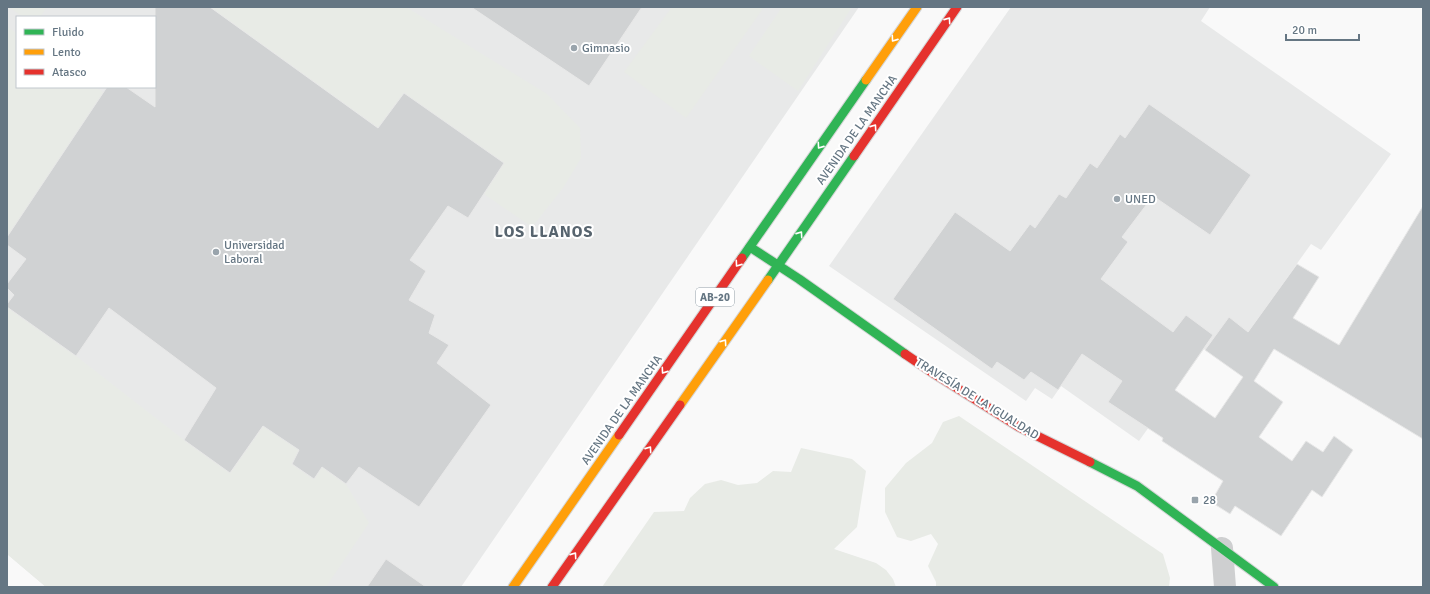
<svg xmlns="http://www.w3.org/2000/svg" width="1430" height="594" font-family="Signika,sans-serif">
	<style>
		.built { fill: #e8e9e9; fill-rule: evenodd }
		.green { fill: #e8ebe6 }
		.building { fill: #d0d2d3; stroke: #e8e8e8 }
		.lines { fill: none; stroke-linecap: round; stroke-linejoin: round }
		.fast-casing { stroke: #d5d6d7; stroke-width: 11 }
		.slow-casing { stroke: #d5d6d7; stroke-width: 11 }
		.jam-casing { stroke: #d5d6d7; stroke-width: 11 }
		.street { stroke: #cecfd0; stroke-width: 22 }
		.fast { stroke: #30b455; stroke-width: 9 }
		.slow { stroke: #ff9f0a; stroke-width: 9 }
		.jam { stroke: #e5322d; stroke-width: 9 }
		.oneway { stroke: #fff }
		.poi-dot { fill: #99a4ac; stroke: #fff; stroke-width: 1.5 }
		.labels { text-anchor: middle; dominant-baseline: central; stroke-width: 4; stroke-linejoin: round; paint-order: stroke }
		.shield { fill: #fff; stroke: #939fa8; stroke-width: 1 }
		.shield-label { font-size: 11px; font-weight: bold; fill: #657683 }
		.poi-label { font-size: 12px; fill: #657683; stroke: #fff; text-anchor: start }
		.street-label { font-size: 12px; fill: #657683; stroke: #fff }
		.district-label { font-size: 16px; font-weight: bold; letter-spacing: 1px; fill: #57646e; stroke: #fff }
	</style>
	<rect width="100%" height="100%" fill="#f9f9f9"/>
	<g class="built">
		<path d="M 7,7 L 859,7 L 461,587 L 46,587 L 7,554 ZM 17,17 L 155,17 L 155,87 L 17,87 Z"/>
		<path d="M 1011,7 L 1210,7 L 1201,21 L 1391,154 L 1321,250 L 1311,244 L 1248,332 L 1226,365 L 1204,349 L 1139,441 L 1061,386 L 1052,399 L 1035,388 L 1026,401 L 829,266 Z"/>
	</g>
	<g class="green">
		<path d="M 9,7 L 47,7 L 40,17 L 23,17 Z"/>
		<path d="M 210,7 L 406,7 L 547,94 L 580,128 L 581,158 L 563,188 L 532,227 L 484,194 L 504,163 L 404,93 L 378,128 Z"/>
		<path d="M 672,7 L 764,7 L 686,118 L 624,72 Z"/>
		<path d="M 782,7 L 852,7 L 798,91 L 749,56 Z"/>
		<path d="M 7,27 L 17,33 L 17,87 L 96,87 L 104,93 L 7,237 Z"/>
		<path d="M 7,307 L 76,356 L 184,440 L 230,472 L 263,426 L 299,450 L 292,464 L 313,479 L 322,467 L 346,484 L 369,523 L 326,587 L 46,587 L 7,554 Z"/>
		<path d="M 959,416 L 1163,554 L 1170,578 L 1169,587 L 936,587 L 936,582 L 928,566 L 938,544 L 931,534 L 911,541 L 897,537 L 885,512 L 885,488 L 906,463 L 932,443 L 943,422 Z"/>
		<path d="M 801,448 L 852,459 L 866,471 L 857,527 L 834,549 L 876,563 L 886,570 L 893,579 L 896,587 L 602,587 L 654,512 L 684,511 L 690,498 L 705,484 L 721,480 L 738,485 L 757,483 L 773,471 L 791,472 Z"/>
	</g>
	<g class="building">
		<path d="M 155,7 L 210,7 L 378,128 L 404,93 L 504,163 L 468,218 L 448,206 L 410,260 L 426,271 L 409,300 L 435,315 L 429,333 L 449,345 L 437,363 L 491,405 L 419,507 L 359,467 L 346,484 L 322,467 L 314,479 L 292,464 L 299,450 L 263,426 L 230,473 L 184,440 L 216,388 L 109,308 L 76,356 L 7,307 L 7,304 L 14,295 L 7,288 L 7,284 L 26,259 L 7,245 L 7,237 L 107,87 L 126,87 L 155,107 Z"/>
		<path d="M 471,7 L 642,7 L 589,86 Z"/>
		<path d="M 1149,104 L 1251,175 L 1210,235 L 1153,196 L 1122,237 L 1128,242 L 1101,279 L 1173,332 L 1186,315 L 1213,335 L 1175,390 L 1215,418 L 1243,377 L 1205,350 L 1229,317 L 1248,332 L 1297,264 L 1319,277 L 1293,318 L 1339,345 L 1423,206 L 1423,439 L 1274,349 L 1254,381 L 1283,402 L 1259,437 L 1292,461 L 1306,441 L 1323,452 L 1334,436 L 1353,450 L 1322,497 L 1312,490 L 1281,536 L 1235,506 L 1230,514 L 1211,502 L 1223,481 L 1162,441 L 1163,438 L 1108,402 L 1122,381 L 1082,354 L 1058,390 L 1031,372 L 1024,380 L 997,362 L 992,369 L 893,299 L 955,212 L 1010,251 L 1030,224 L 1035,228 L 1059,194 L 1066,198 L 1090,163 L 1097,168 L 1120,134 L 1125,138 Z"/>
		<path d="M 386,559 L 426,587 L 367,587 Z"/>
	</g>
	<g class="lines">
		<defs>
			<g id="fast">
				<path d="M 750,247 L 799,279 L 905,354"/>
				<path d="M 742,258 L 866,80"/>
				<path d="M 768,280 L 854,156"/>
				<path d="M 1090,462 L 1137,486 L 1274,587"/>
			</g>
			<g id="slow">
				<path d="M 866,80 L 917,7"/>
				<path d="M 680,405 L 768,280"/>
				<path d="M 513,587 L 619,435"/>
			</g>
			<g id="jam">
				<path d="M 854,156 L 957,7"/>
				<path d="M 905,354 L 933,373 L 1019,427 L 1090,462"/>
				<path d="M 619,435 L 742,258"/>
				<path d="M 552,587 L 680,405"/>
			</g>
		</defs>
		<use href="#fast" class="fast-casing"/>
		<use href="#slow" class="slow-casing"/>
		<use href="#jam" class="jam-casing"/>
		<path class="street" d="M 1222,548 L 1225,587"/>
		<use href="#fast" class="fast"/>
		<use href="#slow" class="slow"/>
		<use href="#jam" class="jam"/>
	</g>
	<defs><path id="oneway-chevron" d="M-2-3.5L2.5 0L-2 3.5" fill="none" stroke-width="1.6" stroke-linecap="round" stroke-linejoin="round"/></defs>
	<g class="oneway">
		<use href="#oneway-chevron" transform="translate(948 20) rotate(-55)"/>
		<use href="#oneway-chevron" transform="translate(894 39) rotate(125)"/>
		<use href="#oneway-chevron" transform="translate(874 127) rotate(-55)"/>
		<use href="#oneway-chevron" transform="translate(820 146) rotate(125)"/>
		<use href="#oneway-chevron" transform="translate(800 234) rotate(-55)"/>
		<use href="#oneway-chevron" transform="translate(738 264) rotate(125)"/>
		<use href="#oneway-chevron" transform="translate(724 342) rotate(-55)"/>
		<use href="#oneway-chevron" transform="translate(664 371) rotate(125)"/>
		<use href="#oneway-chevron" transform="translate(649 449) rotate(-55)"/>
		<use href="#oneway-chevron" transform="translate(574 555) rotate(-55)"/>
	</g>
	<g class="poi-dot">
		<circle cx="574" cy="48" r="4"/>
		<circle cx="1117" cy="199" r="4"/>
		<circle cx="216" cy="252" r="4"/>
		<rect x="1191" y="496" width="8" height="8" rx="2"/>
	</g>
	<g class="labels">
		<rect class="shield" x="696" y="288" width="38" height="18" rx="3"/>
		<g class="shield-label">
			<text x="715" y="297">AB-20</text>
		</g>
		<g class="poi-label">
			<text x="582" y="48">Gimnasio</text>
			<text x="1125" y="199">UNED</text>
			<text x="224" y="245">Universidad<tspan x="224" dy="14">Laboral</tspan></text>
			<text x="1203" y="500">28</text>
		</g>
		<g class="street-label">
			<text transform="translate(857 130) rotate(-55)">AVENIDA DE LA MANCHA</text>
			<text transform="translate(977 399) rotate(32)">TRAVESÍA DE LA IGUALDAD</text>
			<text transform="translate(622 410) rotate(-55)">AVENIDA DE LA MANCHA</text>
		</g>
		<g class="district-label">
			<text x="544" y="232">LOS LLANOS</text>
		</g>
	</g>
	<rect width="1430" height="594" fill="none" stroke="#657683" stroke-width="16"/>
	<rect x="16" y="16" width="140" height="72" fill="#ffffff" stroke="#c1c8cd"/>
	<rect x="24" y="29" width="20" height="6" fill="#30b455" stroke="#c1c8cd"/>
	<text x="52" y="36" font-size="12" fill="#657683">Fluido</text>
	<rect x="24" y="49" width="20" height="6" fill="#ff9f0a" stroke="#c1c8cd"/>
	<text x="52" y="56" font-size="12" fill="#657683">Lento</text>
	<rect x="24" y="69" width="20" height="6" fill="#e5322d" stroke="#c1c8cd"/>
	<text x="52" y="76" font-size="12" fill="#657683">Atasco</text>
	<path d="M1286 34v6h73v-6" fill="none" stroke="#657683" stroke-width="2"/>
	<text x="1292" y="34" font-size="12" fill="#657683" stroke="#ffffff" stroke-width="3" paint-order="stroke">20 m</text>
</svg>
